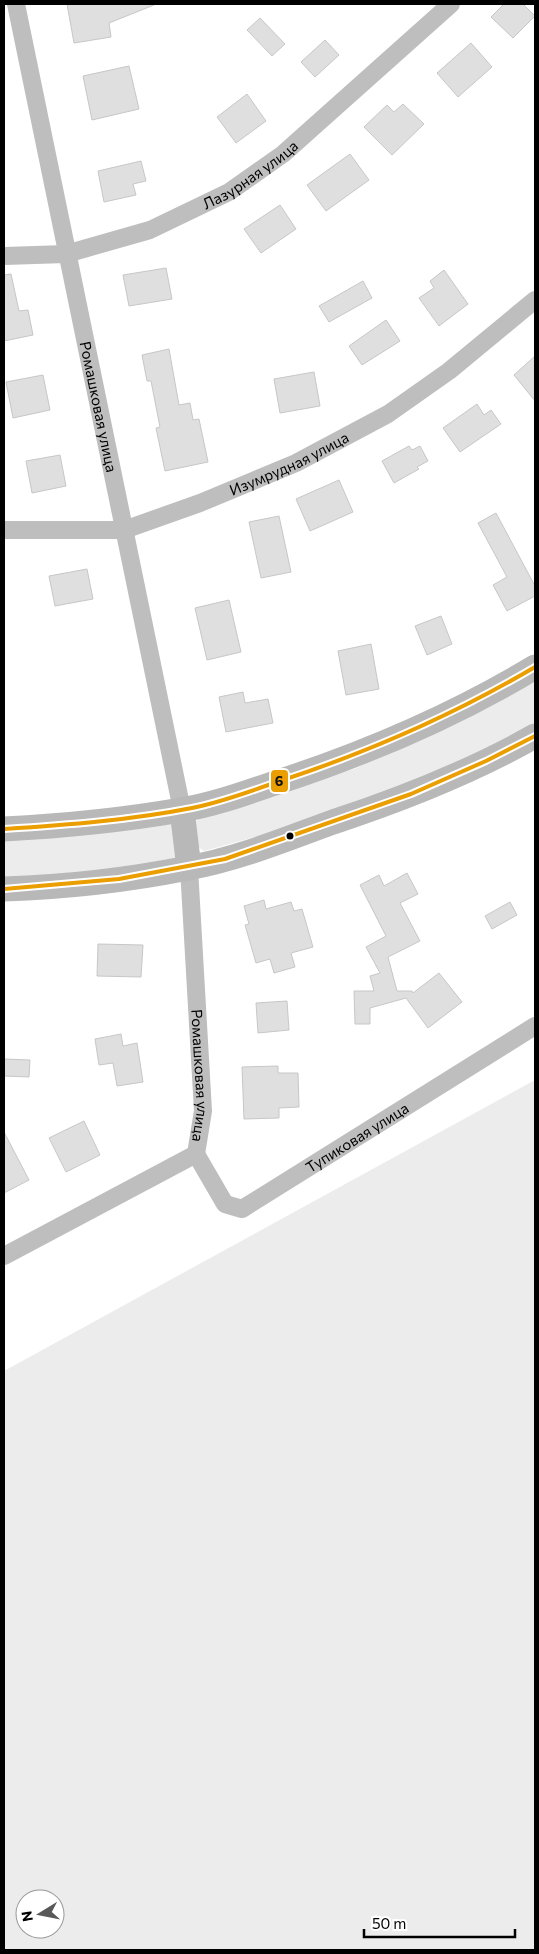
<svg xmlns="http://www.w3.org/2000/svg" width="539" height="1954" font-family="Commissioner,sans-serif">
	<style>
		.green { fill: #ececec; fill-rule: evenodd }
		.building { fill: #dfdfdf; stroke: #c7c7c7 }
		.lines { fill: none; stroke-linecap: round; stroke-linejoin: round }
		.minor { stroke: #bebebe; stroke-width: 18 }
		.secondary { stroke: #b8b8b8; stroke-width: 25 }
		.bus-1-casing { stroke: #fff; stroke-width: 8 }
		.bus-1 { stroke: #eb9e00; stroke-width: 4 }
		.bus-dot { fill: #000; stroke: #fff; stroke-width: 2 }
		.labels { text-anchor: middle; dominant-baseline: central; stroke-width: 4; stroke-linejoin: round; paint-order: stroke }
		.street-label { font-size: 15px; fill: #000; stroke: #fff }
		.line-badge { stroke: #fff; stroke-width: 2 }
		.pale-badge-label { font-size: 14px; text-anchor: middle; font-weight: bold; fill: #111 }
	</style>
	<rect width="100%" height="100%" fill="#fff"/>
	<g class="green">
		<path d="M 535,682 L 535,726 L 457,766 L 266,834 L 204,851 L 197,846 L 192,826 L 199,818 L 354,769 L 440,731 Z"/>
		<path d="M 170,823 L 180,828 L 182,850 L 174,858 L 129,867 L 4,879 L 4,840 Z"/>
		<path d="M 535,1080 L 535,1950 L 4,1950 L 4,1371 ZM 25,1899 L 55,1899 L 55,1929 L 25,1929 Z"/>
	</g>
	<g class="building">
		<path d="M 67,4 L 154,4 L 154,5 L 109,23 L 111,37 L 74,43 Z"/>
		<path d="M 504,4 L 523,4 L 535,16 L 513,38 L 491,17 Z"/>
		<path d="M 260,18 L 285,44 L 272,56 L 247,30 Z"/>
		<path d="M 325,40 L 339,55 L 315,77 L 301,62 Z"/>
		<path d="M 471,43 L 492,67 L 458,97 L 437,73 Z"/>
		<path d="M 129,66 L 139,109 L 92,120 L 83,76 Z"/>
		<path d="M 247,94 L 266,121 L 236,143 L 217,117 Z"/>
		<path d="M 403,104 L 424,124 L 392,155 L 364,127 L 387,105 L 394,112 Z"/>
		<path d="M 350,154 L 369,180 L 326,211 L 307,185 Z"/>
		<path d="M 141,161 L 146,181 L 133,184 L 136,195 L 104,202 L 98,171 Z"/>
		<path d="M 280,205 L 296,229 L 261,253 L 244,229 Z"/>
		<path d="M 166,268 L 172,299 L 129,306 L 123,275 Z"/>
		<path d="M 444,270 L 468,304 L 439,326 L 419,298 L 434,288 L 430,281 Z"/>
		<path d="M 11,274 L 19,311 L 28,310 L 33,335 L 4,341 L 4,275 Z"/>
		<path d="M 363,281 L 372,298 L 329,322 L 319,306 Z"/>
		<path d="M 386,320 L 400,341 L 362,365 L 349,346 Z"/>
		<path d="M 169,349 L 179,405 L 190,403 L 193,420 L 199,419 L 208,462 L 165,471 L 156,428 L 160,427 L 151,381 L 147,381 L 142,355 Z"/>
		<path d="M 535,356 L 535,401 L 514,375 Z"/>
		<path d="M 314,372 L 320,406 L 280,413 L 274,379 Z"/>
		<path d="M 43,375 L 50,410 L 13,418 L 6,382 Z"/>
		<path d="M 477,404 L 484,415 L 491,410 L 501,424 L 460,452 L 443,428 Z"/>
		<path d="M 409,446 L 412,450 L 420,446 L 428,461 L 417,467 L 419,469 L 394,483 L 382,461 Z"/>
		<path d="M 60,455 L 66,486 L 32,493 L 26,461 Z"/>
		<path d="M 339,480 L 353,512 L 310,531 L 296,499 Z"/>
		<path d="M 496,513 L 535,586 L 535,596 L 507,611 L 493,585 L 507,577 L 478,523 Z"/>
		<path d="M 279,516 L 291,572 L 261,578 L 249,522 Z"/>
		<path d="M 87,569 L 93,599 L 55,606 L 49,576 Z"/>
		<path d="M 229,600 L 241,652 L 207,660 L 195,608 Z"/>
		<path d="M 441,616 L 452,644 L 427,655 L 415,626 Z"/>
		<path d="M 371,644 L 379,689 L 346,695 L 338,651 Z"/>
		<path d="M 243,692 L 245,703 L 268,699 L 273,723 L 226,732 L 219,697 Z"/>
		<path d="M 407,873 L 418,894 L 400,903 L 420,941 L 388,957 L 397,991 L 412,991 L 413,993 L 439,973 L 462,1002 L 428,1028 L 406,998 L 370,1008 L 370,1024 L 355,1024 L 354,991 L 374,991 L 370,976 L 380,973 L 366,947 L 386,936 L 360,885 L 379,875 L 384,886 Z"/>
		<path d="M 264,900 L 266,909 L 291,902 L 294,911 L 302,909 L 313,947 L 291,953 L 295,967 L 274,973 L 270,959 L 256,963 L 245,925 L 249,924 L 244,906 Z"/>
		<path d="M 510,902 L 517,915 L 492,929 L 485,916 Z"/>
		<path d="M 98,944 L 143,945 L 141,977 L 97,976 Z"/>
		<path d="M 287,1001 L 289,1030 L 258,1033 L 256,1003 Z"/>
		<path d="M 121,1034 L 123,1046 L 137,1043 L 143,1082 L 117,1086 L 113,1063 L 99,1065 L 95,1039 Z"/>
		<path d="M 4,1059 L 30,1060 L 29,1077 L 4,1076 Z"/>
		<path d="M 278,1066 L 278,1073 L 298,1073 L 299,1107 L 279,1108 L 279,1118 L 244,1119 L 242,1067 Z"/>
		<path d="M 84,1121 L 100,1155 L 66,1172 L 49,1138 Z"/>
		<path d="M 4,1132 L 29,1180 L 4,1193 Z"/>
	</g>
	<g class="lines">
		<g class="minor">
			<path id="s1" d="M 16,4 L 182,810"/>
			<path id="s2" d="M 4,256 L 66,254 L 150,230 L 229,192 L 283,154 L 451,4"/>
			<path id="s3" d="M 4,530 L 124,530 L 200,503 L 296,463 L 388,414 L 449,371 L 535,300"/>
			<path id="s4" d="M 189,868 L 203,1111 L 196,1154"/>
			<path id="s5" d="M 196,1154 L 225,1204 L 242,1209 L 535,1026"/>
			<path d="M 4,1256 L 196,1154"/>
		</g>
		<g class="secondary">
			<path d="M 182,810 L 189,868"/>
			<path d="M 4,829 C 63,826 123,820 181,810 C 212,805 243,794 272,784 C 365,754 452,717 535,667"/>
			<path d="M 4,889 C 65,887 128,880 188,868 C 238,859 286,839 333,822 C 403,799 471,772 535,736"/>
		</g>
		<defs>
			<g id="bus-1">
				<path d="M 4,829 C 67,825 131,820 192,808 C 223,802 253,790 283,780 C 371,751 455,714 535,667"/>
				<path d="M 4,889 L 119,879 L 225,859 L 411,794 L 486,761 L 535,736"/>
			</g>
		</defs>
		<use href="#bus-1" class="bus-1-casing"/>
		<use href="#bus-1" class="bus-1"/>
	</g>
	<circle class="bus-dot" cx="290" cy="836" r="4.5"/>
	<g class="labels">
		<g class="street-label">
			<text stroke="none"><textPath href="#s2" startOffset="264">Лазурная улица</textPath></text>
			<text stroke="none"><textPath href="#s1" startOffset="411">Ромашковая улица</textPath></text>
			<text stroke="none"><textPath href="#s3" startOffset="298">Изумрудная улица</textPath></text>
			<text stroke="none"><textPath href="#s4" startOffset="208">Ромашковая улица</textPath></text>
			<text stroke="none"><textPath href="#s5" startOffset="211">Тупиковая улица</textPath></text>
		</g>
	</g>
	<rect class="line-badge" x="270" y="769" width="19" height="24" rx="5" fill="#eb9e00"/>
	<g class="pale-badge-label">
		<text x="279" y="786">6</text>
	</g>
	<rect width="539" height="1954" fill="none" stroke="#000000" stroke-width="10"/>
	<g transform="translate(40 1914) rotate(260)"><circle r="24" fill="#ffffff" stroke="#999999"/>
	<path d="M0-4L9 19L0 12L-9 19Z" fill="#595959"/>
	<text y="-8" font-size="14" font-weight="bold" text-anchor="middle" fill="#000000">N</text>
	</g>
	<path d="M364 1929v8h151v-8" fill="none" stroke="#000000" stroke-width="2.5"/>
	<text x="372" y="1929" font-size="15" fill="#000000" stroke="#ffffff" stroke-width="4" paint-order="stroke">50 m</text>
</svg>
